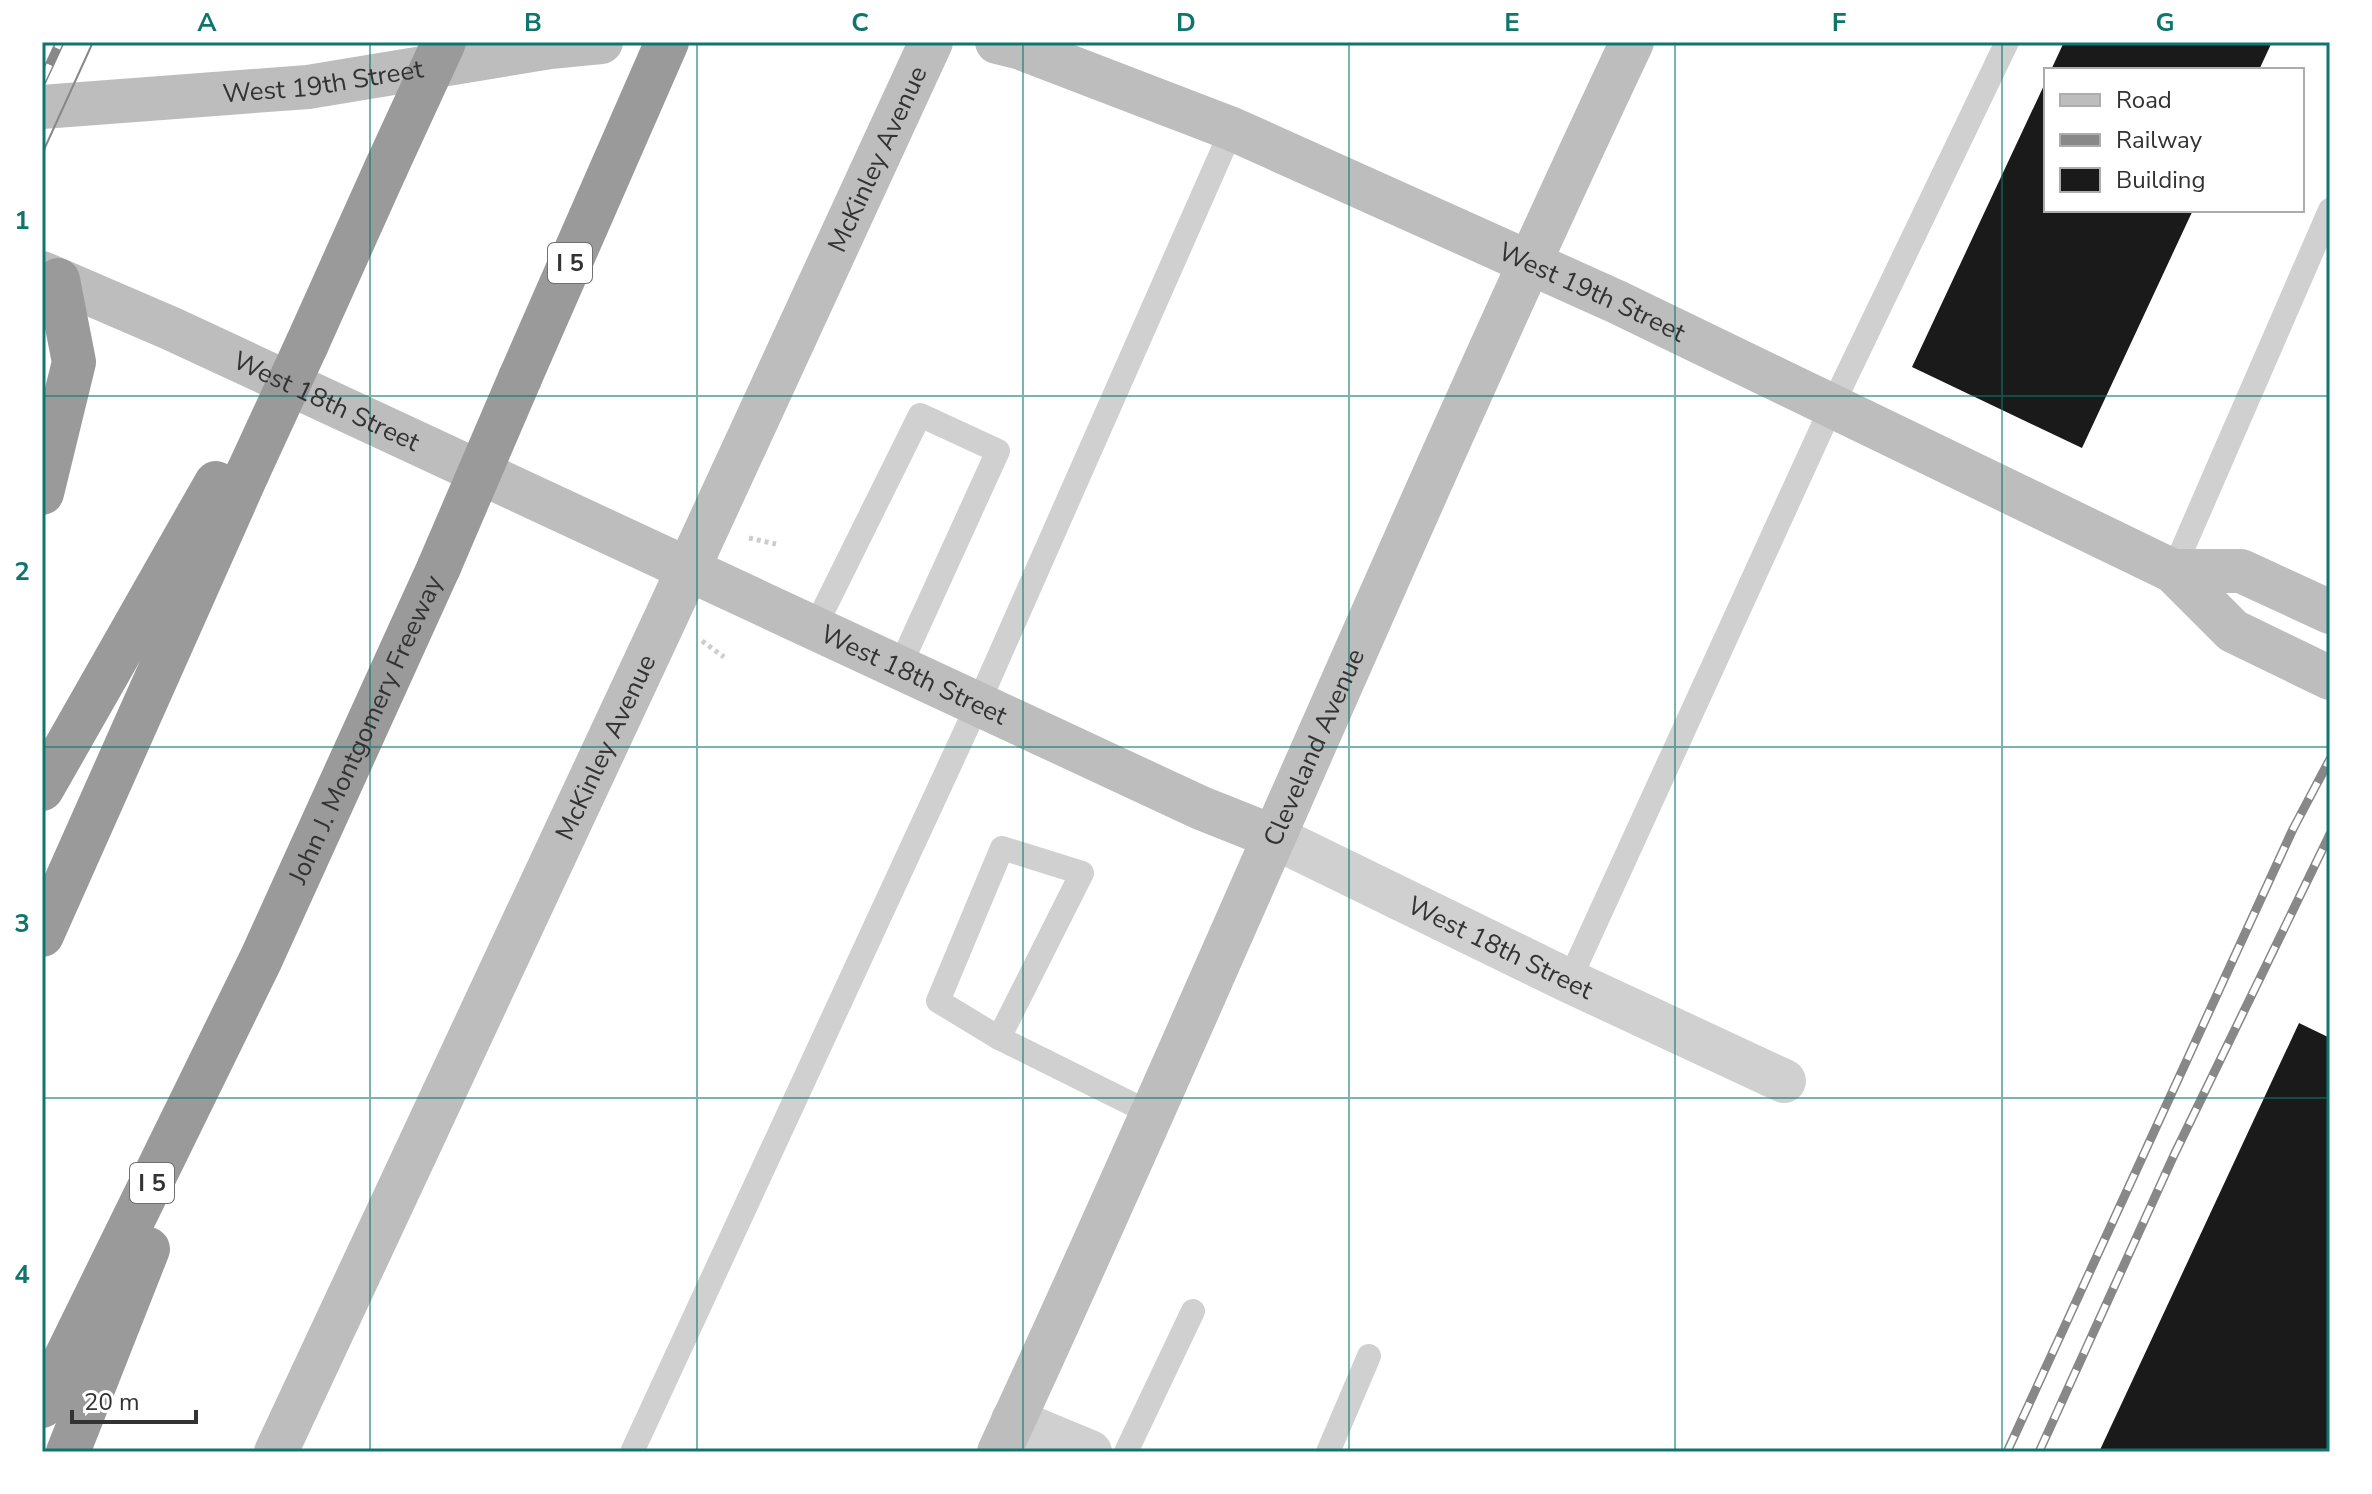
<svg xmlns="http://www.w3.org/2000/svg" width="2372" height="1494" font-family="'Nunito Sans',sans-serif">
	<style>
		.building { fill: #1a1a1a }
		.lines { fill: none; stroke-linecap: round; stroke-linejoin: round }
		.path { stroke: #cdcdcd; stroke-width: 5; stroke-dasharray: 4 4; stroke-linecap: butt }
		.lane { stroke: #d0d0d0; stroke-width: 24 }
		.street { stroke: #d0d0d0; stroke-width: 44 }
		.secondary { stroke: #bdbdbd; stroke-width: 44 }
		.highway { stroke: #9a9a9a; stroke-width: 44 }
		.tram { stroke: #888; stroke-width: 2 }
		.rail-casing { stroke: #888; stroke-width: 9 }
		.rail { stroke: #fff; stroke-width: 6; stroke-dasharray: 18; stroke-linecap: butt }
		.highway-bridge { stroke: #9a9a9a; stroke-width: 44 }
		.grid { fill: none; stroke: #0f766e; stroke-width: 2; stroke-opacity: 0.55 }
		.labels { text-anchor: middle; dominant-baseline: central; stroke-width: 8; stroke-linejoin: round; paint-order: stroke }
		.shield { fill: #fff; stroke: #707070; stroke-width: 2 }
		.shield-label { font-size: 24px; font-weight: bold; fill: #333 }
		.street-label { font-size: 26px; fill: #333; stroke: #fff }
		.neatline { fill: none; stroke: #0f766e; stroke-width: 3 }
		.grid-label { font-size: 26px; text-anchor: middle; font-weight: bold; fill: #0f766e }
	</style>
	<rect width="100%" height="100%" fill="#fff"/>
	<g class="building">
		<path d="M 2064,42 L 2272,42 L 2259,70 L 2051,70 Z"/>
		<path d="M 2046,81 L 2046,210 L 2193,210 L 2082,448 L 1912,367 Z"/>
		<path d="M 2299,1023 L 2330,1038 L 2330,1452 L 2099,1452 Z"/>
	</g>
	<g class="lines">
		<g class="path">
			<path d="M 749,538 L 776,544"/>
			<path d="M 702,641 L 724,657"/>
		</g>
		<g class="lane">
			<path d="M 2173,571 L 2330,210"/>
			<path d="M 814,629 L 920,415 L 998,451 L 899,668"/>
			<path d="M 1002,848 L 1082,873 L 999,1038 L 938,1001 Z"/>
			<path d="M 1569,981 L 1832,406 L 2007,42"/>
			<path d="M 999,1038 L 1152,1114"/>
			<path d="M 632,1452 L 978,704 L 1232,129"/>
			<path d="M 1126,1452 L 1193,1311"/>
			<path d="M 1328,1452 L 1369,1356"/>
		</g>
		<g class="street">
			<path id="s1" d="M 1274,837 L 1569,981 L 1784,1081"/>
			<path d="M 1013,1420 L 1090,1452"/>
		</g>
		<g class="secondary">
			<path id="s2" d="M 997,42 L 1021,48 L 1232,129 L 1617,302 L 2173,571 L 2233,631 L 2330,678"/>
			<path id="s3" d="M 42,107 L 308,87 L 550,47 L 601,42"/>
			<path id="s4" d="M 42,273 L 172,329 L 1201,808 L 1274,837"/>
			<path d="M 2173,571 L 2241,571 L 2330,612"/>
			<path id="s5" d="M 276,1452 L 667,615 L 931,42"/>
			<path id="s6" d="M 999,1452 C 1215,984 1412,508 1632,42"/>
		</g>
		<g class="highway">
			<path d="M 307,344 L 386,168"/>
			<path d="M 520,378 L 667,42"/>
			<path d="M 42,493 L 74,362 L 58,280"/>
			<path d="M 42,789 L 216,483"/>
			<path d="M 42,935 L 248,472"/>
			<path id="s7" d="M 42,1406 L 261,959 L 439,567"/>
			<path d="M 68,1452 L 148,1249"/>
		</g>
		<path class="tram" d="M 42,154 L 93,42"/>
		<defs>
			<g id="rail">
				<path d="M 42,81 L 60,42"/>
				<path d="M 2007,1452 L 2293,829 L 2330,759"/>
				<path d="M 2039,1452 L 2174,1155 L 2330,834"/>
			</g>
		</defs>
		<use href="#rail" class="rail-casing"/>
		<use href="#rail" class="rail"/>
		<g class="highway-bridge">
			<path d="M 386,168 L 444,42"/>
			<path d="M 248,472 L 307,344"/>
			<path d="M 439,567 L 520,378"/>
		</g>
	</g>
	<path class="grid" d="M 370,42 L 370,1452M 697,42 L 697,1452M 1023,42 L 1023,1452M 1349,42 L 1349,1452M 1675,42 L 1675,1452M 2002,42 L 2002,1452M 42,396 L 2330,396M 42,747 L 2330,747M 42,1098 L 2330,1098"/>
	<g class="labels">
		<g class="shield">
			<rect x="548" y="243" width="44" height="40" rx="6"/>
			<rect x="130" y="1163" width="44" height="40" rx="6"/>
		</g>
		<g class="shield-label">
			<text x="570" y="263">I 5</text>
			<text x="152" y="1183">I 5</text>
		</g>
		<g class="street-label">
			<text stroke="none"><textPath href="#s3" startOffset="282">West 19th Street</textPath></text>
			<text stroke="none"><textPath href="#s5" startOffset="1426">McKinley Avenue</textPath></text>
			<text stroke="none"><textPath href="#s2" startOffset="646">West 19th Street</textPath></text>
			<text stroke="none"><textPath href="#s4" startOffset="312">West 18th Street</textPath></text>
			<text stroke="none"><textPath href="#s4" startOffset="960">West 18th Street</textPath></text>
			<text stroke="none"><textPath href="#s7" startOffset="750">John J. Montgomery Freeway</textPath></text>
			<text stroke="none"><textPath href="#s6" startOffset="772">Cleveland Avenue</textPath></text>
			<text stroke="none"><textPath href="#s5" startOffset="778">McKinley Avenue</textPath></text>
			<text stroke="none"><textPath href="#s1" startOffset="252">West 18th Street</textPath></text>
		</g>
	</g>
	<rect width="2372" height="1494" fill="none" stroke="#ffffff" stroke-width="88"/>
	<rect x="2044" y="68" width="260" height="144" fill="#ffffff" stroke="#adadad" stroke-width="2"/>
	<rect x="2060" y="94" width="40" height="12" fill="#bdbdbd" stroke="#adadad" stroke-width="2"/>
	<text x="2116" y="108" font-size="24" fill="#333333">Road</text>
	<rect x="2060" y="134" width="40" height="12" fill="#888888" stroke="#adadad" stroke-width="2"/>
	<text x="2116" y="148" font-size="24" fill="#333333">Railway</text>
	<rect x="2060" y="168" width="40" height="24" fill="#1a1a1a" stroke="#adadad" stroke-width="2"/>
	<text x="2116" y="188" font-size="24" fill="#333333">Building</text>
	<path d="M72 1410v12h124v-12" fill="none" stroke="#333333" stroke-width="4"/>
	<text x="84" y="1410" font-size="24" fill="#333333" stroke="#ffffff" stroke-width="6" paint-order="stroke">20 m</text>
	<rect x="44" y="44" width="2284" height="1406" class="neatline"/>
	<g class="grid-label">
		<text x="207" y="31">A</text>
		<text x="533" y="31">B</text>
		<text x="860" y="31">C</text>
		<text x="1186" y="31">D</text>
		<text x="1512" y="31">E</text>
		<text x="1839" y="31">F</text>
		<text x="2165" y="31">G</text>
		<text x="22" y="229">1</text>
		<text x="22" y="580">2</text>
		<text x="22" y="932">3</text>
		<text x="22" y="1283">4</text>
	</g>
</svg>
